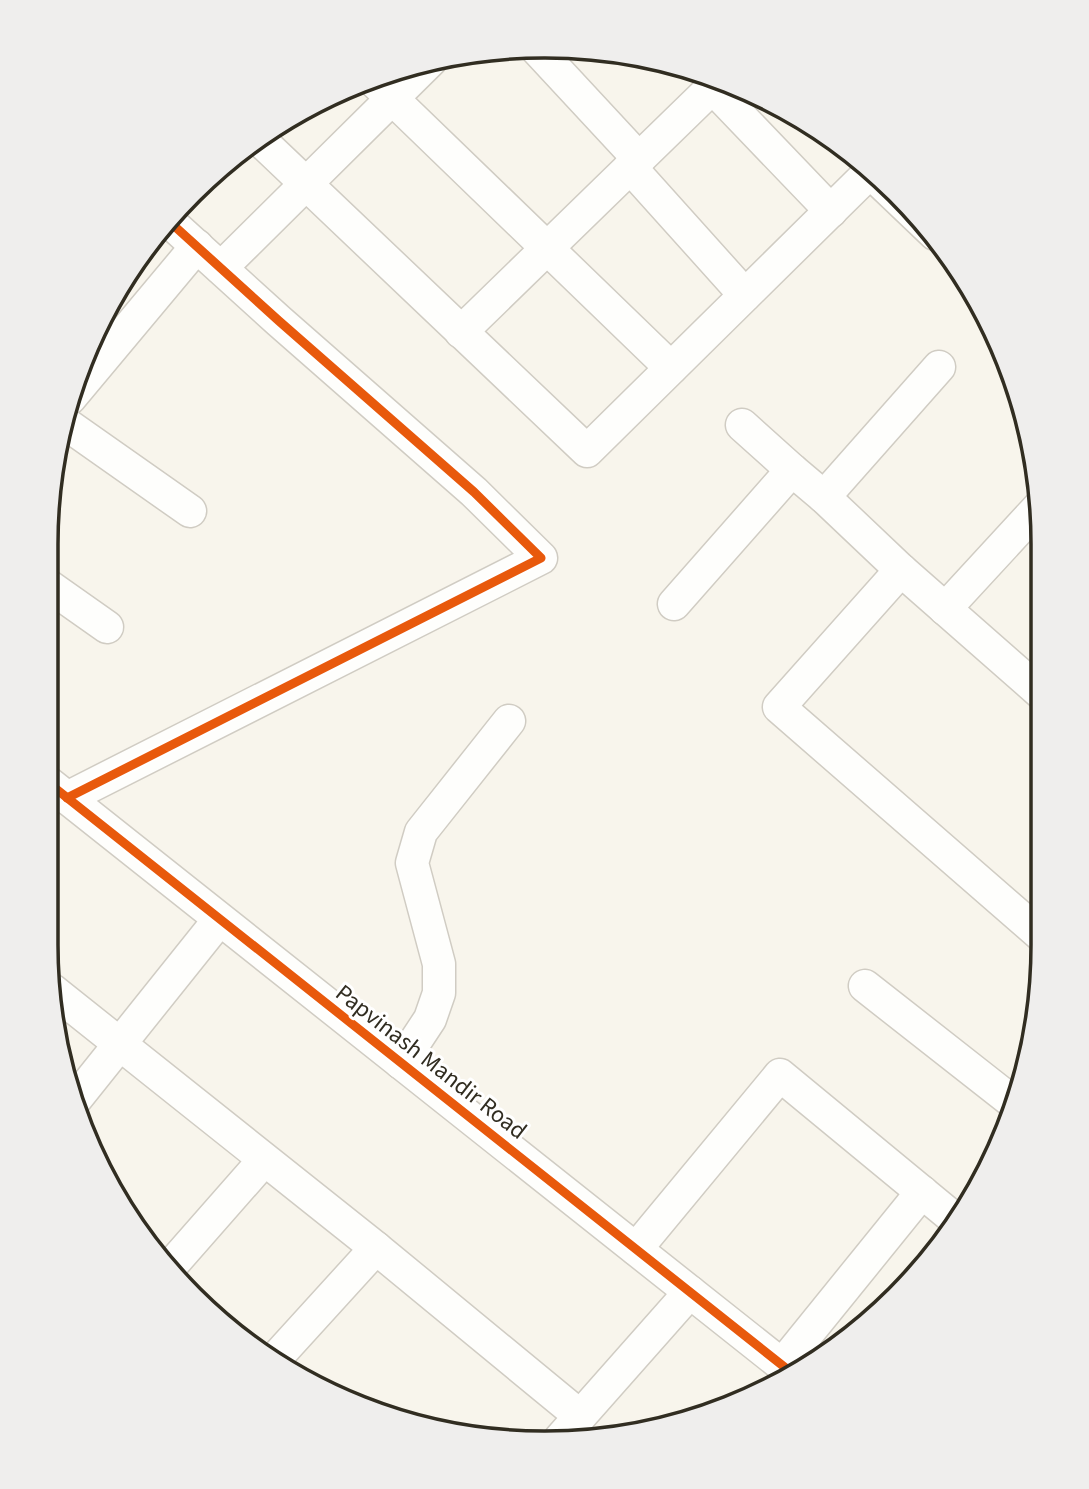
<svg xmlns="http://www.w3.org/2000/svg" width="1089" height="1489" font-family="'Source Sans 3',sans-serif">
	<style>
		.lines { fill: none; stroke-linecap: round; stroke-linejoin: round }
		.minor-casing { stroke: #d0ccc3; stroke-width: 35 }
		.minor { stroke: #fefefc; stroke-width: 32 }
		.cycleway-casing { stroke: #fff; stroke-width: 13 }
		.cycleway { stroke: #e8590c; stroke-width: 9 }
		.labels { text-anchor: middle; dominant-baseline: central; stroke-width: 6; stroke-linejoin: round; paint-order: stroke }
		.street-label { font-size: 24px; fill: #312d21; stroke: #fff }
		.rim { fill: none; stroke: #312d21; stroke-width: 3.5 }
	</style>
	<rect width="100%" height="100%" fill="#f8f5ec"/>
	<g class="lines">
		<defs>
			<g id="minor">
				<path d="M 535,47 L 639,159"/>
				<path d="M 372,79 L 671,368"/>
				<path d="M 712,87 L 831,211"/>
				<path d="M 258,138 L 587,451 L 873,169"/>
				<path d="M 630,167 L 745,295"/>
				<path d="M 870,172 L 935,234"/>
				<path d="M 221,268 L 431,60"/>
				<path d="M 461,332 L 721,79"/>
				<path d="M 70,398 L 197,246"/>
				<path d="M 62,421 L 190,511"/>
				<path d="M 742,425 L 792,470 L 824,497 L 901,570 L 1041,693"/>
				<path d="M 824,497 L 939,367"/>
				<path d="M 901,570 L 779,707 L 1042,936"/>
				<path d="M 46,584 L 107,627"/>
				<path d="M 674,604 L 792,470"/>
				<path d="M 945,609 L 1039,507"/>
				<path d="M 46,781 L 792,1373"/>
				<path d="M 67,798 L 541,558 L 474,492 L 279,321 L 171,223"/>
				<path d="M 865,986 L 1014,1103"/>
				<path d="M 52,990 L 376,1248"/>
				<path d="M 401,1063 L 430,1019 L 439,993 L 439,964 L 412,863 L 421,832 L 509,721"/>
				<path d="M 75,1100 L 219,920"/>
				<path d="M 636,1249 L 780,1075 L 957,1221"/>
				<path d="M 170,1267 L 264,1160"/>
				<path d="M 275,1359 L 376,1248 L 580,1416"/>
				<path d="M 782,1365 L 922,1192"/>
				<path d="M 560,1439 L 690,1292"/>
			</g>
		</defs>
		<use href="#minor" class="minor-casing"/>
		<use href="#minor" class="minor"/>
		<defs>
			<g id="cycleway">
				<path d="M 46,781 L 792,1373"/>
				<path d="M 67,798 L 541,558 L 474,492 L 279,321 L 171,223"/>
			</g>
		</defs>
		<use href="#cycleway" class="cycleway-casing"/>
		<use href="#cycleway" class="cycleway"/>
	</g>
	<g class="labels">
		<g class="street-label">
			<text transform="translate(431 1062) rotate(38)">Papvinash Mandir Road</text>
		</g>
	</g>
	<path d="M0 0H1089V1489H0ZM544 58H545A486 486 0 0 1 1031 544V945A486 486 0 0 1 545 1431H544A486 486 0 0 1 58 945V544A486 486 0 0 1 544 58Z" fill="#efeeed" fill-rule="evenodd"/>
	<path class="rim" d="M544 58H545A486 486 0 0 1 1031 544V945A486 486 0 0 1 545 1431H544A486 486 0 0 1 58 945V544A486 486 0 0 1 544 58Z"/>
</svg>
